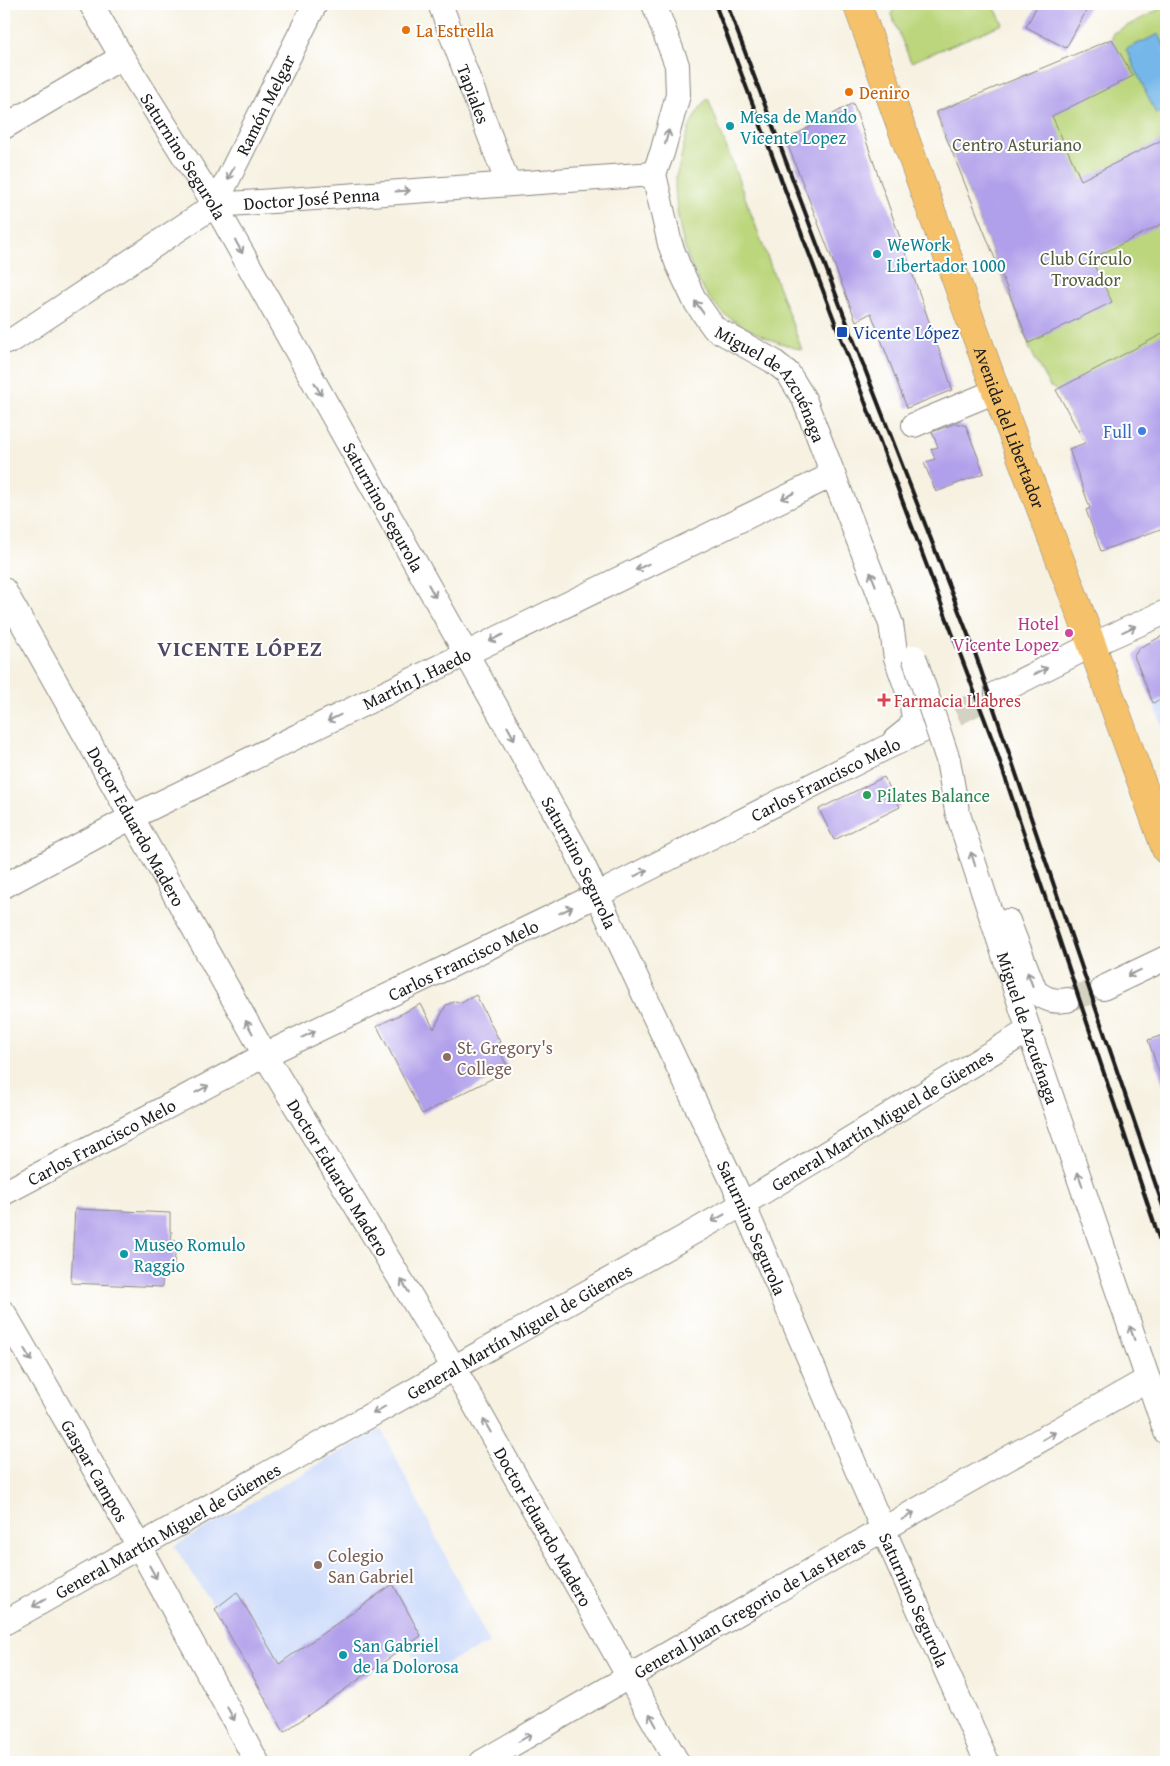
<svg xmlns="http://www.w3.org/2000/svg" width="1170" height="1766" font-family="'Gentium Book Plus',serif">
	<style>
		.built { fill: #cddbfa }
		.green { fill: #bbd67b; stroke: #6c794c }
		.water { fill: #74b7e9; stroke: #486a82 }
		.building { fill: #b09fea }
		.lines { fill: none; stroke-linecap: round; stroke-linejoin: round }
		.minor-tunnel { stroke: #d5d1c3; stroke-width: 24; stroke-dasharray: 24 12; stroke-linecap: butt }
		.minor-casing { stroke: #89867e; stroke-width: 26 }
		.major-casing { stroke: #89867e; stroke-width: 29 }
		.minor { stroke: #fff; stroke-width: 24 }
		.major { stroke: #f5c16b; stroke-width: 28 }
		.rail { stroke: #1c1c1c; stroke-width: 4 }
		.minor-bridge-casing { stroke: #89867e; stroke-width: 26; stroke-linecap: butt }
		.minor-bridge { stroke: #fff; stroke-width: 24 }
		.oneway { stroke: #999 }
		.food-dot { fill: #e8710a; stroke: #fff; stroke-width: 2 }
		.culture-dot { fill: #0f9aa8; stroke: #fff; stroke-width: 2 }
		.transit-dot { fill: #1a4fb4; stroke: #fff; stroke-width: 2 }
		.shop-dot { fill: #3f7fe0; stroke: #fff; stroke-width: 2 }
		.hotel-dot { fill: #d1479c; stroke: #fff; stroke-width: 2 }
		.health-dot { fill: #e0444e; stroke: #fff; stroke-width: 2 }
		.leisure-dot { fill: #2e9e5b; stroke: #fff; stroke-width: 2 }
		.education-dot { fill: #8d6e63; stroke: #fff; stroke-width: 2 }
		.labels { text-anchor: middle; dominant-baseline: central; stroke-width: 4; stroke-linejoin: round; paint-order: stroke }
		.food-label { font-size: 18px; fill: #c56008; stroke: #fff; text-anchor: start }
		.street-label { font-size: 18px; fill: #1c1c1c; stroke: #fff }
		.culture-label { font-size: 18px; fill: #0d838f; stroke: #fff; text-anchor: start }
		.park-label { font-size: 18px; fill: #545d3d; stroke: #fff }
		.transit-label { font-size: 18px; fill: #164399; stroke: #fff; text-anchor: start }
		.shop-label { font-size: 18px; fill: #366cbe; stroke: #fff; text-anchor: end }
		.hotel-label { font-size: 18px; fill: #b23c85; stroke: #fff; text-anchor: end }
		.health-label { font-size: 18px; fill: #be3a42; stroke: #fff; text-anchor: start }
		.leisure-label { font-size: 18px; fill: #27864d; stroke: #fff; text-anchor: start }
		.education-label { font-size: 18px; fill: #785e54; stroke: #fff; text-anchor: start }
		.district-label { font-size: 22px; font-weight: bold; letter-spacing: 1px; fill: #504a64; stroke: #fff }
	</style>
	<rect width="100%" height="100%" fill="#fff"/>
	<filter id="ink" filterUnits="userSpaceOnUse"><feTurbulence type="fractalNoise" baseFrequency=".02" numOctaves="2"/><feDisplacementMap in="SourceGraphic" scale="10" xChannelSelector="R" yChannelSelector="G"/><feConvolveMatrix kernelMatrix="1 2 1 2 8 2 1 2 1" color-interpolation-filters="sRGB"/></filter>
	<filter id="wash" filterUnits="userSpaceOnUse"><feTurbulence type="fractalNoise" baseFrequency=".0096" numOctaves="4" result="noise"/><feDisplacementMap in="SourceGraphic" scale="20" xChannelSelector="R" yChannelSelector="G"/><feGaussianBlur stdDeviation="1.12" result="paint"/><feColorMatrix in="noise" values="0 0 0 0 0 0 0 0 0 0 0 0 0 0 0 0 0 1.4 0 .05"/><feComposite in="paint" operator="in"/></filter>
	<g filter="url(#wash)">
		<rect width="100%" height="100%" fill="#f6f1e1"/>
		<g class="built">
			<path d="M 1166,634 L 1166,735 L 1134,656 L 1139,648 Z"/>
			<path d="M 381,1429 L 490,1643 L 422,1674 L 407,1646 L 420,1636 L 393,1584 L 279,1664 L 238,1592 L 215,1609 L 174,1546 Z"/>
		</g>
		<g class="green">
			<path d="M 897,4 L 993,4 L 1003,24 L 911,62 L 891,14 Z"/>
			<path d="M 1166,6 L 1166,386 L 1079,432 L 1056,390 L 1049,386 L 1028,345 L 1029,344 L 936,112 L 1112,39 L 1113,33 Z"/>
			<path d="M 708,98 L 802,350 C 778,343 758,335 736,322 C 731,318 725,316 721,311 C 688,279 677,230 675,185 C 675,178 678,170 680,163 C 685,137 690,118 708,98 Z"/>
		</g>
		<path class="water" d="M 1159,34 L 1166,50 L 1166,109 L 1156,114 L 1126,49 Z"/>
		<g id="blocks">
			<g class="building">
				<path d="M 1038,4 L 1090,4 L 1066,48 L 1026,27 Z"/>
				<path d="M 1112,39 L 1133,76 L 1052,116 L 1081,180 L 1166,138 L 1166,222 L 1091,259 L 1112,302 L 1029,343 L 936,112 Z"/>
				<path d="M 853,103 L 948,376 L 952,390 L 907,408 L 871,313 L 856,321 L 786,140 Z"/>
				<path d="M 1166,332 L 1166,527 L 1101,551 L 1086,510 L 1090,508 L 1069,449 L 1085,443 L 1056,390 Z"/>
				<path d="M 956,423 L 966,426 L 984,473 L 936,492 L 924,463 L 935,459 L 931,449 L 938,447 L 932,432 Z"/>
				<path d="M 1166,634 L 1166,696 L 1153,703 L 1134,656 L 1139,648 Z"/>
				<path d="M 884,777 L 900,807 L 834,840 L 819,809 Z"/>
				<path d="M 476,995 L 500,1042 L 496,1044 L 509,1070 L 422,1114 L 377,1026 L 421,1004 L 434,1029 L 446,1005 L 456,1001 L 461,1003 Z"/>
				<path d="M 1166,1034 L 1166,1086 L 1164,1086 L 1148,1040 Z"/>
				<path d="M 75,1209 L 170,1213 L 170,1232 L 172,1232 L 171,1240 L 176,1240 L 174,1267 L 168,1267 L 168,1272 L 163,1272 L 162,1287 L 71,1283 Z"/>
				<path d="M 393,1584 L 421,1636 L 284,1732 L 215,1609 L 237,1592 L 279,1664 Z"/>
			</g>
		</g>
	</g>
	<g filter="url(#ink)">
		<use href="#blocks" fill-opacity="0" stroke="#89867e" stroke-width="1"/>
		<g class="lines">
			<g class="minor-tunnel">
				<path d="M 924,730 L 997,693"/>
				<path d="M 1067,1000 L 1103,988"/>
			</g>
			<defs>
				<g id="minor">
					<path id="s1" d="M 91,4 L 122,57 L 215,205 L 575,848 L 743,1204 L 863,1484 L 987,1762"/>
					<path id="s2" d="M 440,4 L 508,184"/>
					<path id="s3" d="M 654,4 L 677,65 L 678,95 L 662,153 L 654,174 L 670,244 L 678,265 L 695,301 L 714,328 L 773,361 L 788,373 L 804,399 L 891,624 L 896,658 L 911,700 L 914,718 L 910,728 L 895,740"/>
					<path d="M 4,127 L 122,57"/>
					<path id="s4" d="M 215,205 L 315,4"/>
					<path id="s5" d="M 11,341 L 215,205 L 654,174"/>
					<path d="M 914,425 L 996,391"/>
					<path id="s6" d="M 4,590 L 265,1055 L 454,1368 L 677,1762"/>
					<path d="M 997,693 L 1092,645 L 1166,612"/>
					<path id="s7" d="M 948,760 L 957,811 L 982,888 L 1033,1043 L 1166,1432"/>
					<path id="s8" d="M 4,886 L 132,817 L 832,475"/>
					<path d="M 1008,921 L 1035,991 C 1046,1000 1054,1002 1067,1000"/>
					<path d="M 1103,988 L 1166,958"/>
					<path id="s9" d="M 4,1193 L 265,1055 L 597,895 L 883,749 L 924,730"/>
					<path id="s10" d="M 4,1313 L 139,1546 L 257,1762"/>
					<path id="s11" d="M 4,1623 L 743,1204 L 1029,1030"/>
					<path id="s12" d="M 482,1762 L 852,1547 L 1148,1379"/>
				</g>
				<g id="major">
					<path id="s13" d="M 857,4 L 996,391 L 1081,615 L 1166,850"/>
				</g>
			</defs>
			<use href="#minor" class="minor-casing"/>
			<use href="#major" class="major-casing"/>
			<use href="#minor" class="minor"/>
			<use href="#major" class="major"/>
			<g class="rail">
				<path d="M 715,4 L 994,744 L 1166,1259"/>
				<path d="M 727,4 L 838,300 L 974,650 L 1166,1215"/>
			</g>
			<defs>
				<path id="minor-bridge" d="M 914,657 L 948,760"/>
			</defs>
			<use href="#minor-bridge" class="minor-bridge-casing"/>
			<use href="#minor-bridge" class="minor-bridge"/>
		</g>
		<defs><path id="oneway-shaft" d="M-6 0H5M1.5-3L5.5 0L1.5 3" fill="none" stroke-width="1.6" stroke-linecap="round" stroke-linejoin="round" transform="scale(1.25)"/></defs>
		<g class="oneway">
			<use href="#oneway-shaft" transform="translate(667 137) rotate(-75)"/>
			<use href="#oneway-shaft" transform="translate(231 173) rotate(117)"/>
			<use href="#oneway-shaft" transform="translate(403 191) rotate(-4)"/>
			<use href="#oneway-shaft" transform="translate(239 247) rotate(61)"/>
			<use href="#oneway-shaft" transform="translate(699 307) rotate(-125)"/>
			<use href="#oneway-shaft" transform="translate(318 389) rotate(61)"/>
			<use href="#oneway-shaft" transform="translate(788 496) rotate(154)"/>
			<use href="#oneway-shaft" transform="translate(642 567) rotate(154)"/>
			<use href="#oneway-shaft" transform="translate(873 579) rotate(-112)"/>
			<use href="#oneway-shaft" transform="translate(432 591) rotate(61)"/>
			<use href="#oneway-shaft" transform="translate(1129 629) rotate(-24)"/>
			<use href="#oneway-shaft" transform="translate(496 638) rotate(153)"/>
			<use href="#oneway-shaft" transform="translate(1041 671) rotate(-27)"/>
			<use href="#oneway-shaft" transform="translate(334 718) rotate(154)"/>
			<use href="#oneway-shaft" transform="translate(511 733) rotate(61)"/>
			<use href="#oneway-shaft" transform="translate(973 859) rotate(-108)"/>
			<use href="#oneway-shaft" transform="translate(641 873) rotate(-27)"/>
			<use href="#oneway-shaft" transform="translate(566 910) rotate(-26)"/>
			<use href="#oneway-shaft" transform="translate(1134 973) rotate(155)"/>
			<use href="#oneway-shaft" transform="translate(1030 979) rotate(-110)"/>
			<use href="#oneway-shaft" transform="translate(249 1027) rotate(-119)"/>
			<use href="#oneway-shaft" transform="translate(309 1034) rotate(-26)"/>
			<use href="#oneway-shaft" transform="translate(202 1089) rotate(-28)"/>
			<use href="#oneway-shaft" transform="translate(1080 1179) rotate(-109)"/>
			<use href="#oneway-shaft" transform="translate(718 1218) rotate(151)"/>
			<use href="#oneway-shaft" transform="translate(405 1286) rotate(-121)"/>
			<use href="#oneway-shaft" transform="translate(1132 1333) rotate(-109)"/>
			<use href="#oneway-shaft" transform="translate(28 1355) rotate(60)"/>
			<use href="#oneway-shaft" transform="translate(379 1410) rotate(150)"/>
			<use href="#oneway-shaft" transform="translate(487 1426) rotate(-120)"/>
			<use href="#oneway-shaft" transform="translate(1049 1436) rotate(-30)"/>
			<use href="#oneway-shaft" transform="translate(908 1516) rotate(-30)"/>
			<use href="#oneway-shaft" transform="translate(153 1572) rotate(61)"/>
			<use href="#oneway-shaft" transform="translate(39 1603) rotate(150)"/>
			<use href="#oneway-shaft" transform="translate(231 1714) rotate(61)"/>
			<use href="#oneway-shaft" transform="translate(653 1720) rotate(-119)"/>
			<use href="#oneway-shaft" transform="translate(525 1738) rotate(-30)"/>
		</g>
	</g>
	<g class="food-dot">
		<circle cx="406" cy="30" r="5"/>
		<circle cx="849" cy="92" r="5"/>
	</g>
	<g class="culture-dot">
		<circle cx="730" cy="126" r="5"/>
		<circle cx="877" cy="254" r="5"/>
		<circle cx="124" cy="1254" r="5"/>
		<circle cx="343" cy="1655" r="5"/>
	</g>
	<rect class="transit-dot" x="836" y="326" width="12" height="12" rx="2.5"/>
	<circle class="shop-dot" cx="1142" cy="431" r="5"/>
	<circle class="hotel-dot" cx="1069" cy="633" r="5"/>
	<path class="health-dot" d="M881.5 692.5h5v5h5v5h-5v5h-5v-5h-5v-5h5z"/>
	<circle class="leisure-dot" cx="867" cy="795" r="5"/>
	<g class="education-dot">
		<circle cx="447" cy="1057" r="5"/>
		<circle cx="318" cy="1565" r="5"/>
	</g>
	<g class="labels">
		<g class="food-label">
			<text x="416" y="30">La Estrella</text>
			<text x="859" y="92">Deniro</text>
		</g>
		<g class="street-label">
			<text stroke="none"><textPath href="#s2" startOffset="96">Tapiales</textPath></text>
			<text stroke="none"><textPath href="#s4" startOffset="112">Ramón Melgar</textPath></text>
			<text stroke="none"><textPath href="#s1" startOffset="178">Saturnino Segurola</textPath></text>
			<text stroke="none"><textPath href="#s5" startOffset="342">Doctor José Penna</textPath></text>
			<text stroke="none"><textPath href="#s3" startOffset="428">Miguel de Azcuénaga</textPath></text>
			<text stroke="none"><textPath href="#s13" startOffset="450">Avenida del Libertador</textPath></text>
			<text stroke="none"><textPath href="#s1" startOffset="582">Saturnino Segurola</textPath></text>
			<text stroke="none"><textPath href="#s8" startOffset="462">Martín J. Haedo</textPath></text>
			<text stroke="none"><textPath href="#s9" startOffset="920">Carlos Francisco Melo</textPath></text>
			<text stroke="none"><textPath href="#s6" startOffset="271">Doctor Eduardo Madero</textPath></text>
			<text stroke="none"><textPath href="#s1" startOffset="988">Saturnino Segurola</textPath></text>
			<text stroke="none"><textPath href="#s9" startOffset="515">Carlos Francisco Melo</textPath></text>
			<text stroke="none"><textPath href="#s7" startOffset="280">Miguel de Azcuénaga</textPath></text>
			<text stroke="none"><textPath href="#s11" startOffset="1012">General Martín Miguel de Güemes</textPath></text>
			<text stroke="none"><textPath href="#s9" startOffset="110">Carlos Francisco Melo</textPath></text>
			<text stroke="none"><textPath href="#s6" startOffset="676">Doctor Eduardo Madero</textPath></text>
			<text stroke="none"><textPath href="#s1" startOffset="1392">Saturnino Segurola</textPath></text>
			<text stroke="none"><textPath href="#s11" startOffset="592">General Martín Miguel de Güemes</textPath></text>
			<text stroke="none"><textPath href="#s10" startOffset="182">Gaspar Campos</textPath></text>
			<text stroke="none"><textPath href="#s6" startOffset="1081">Doctor Eduardo Madero</textPath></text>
			<text stroke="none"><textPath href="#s11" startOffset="188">General Martín Miguel de Güemes</textPath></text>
			<text stroke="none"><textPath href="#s1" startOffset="1798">Saturnino Segurola</textPath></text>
			<text stroke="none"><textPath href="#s12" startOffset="309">General Juan Gregorio de Las Heras</textPath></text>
		</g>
		<g class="culture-label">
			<text x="740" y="116">Mesa de Mando<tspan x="740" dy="21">Vicente Lopez</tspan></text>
			<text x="887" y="244">WeWork<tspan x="887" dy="21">Libertador 1000</tspan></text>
			<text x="134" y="1244">Museo Romulo<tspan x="134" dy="21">Raggio</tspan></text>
			<text x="353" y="1645">San Gabriel<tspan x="353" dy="21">de la Dolorosa</tspan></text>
		</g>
		<g class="park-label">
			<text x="1017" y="144">Centro Asturiano</text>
			<text x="1086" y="258">Club Círculo<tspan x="1086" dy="21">Trovador</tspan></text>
		</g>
		<g class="transit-label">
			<text x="853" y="332">Vicente López</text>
		</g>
		<g class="shop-label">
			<text x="1132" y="431">Full</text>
		</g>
		<g class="hotel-label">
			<text x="1059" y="623">Hotel<tspan x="1059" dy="21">Vicente Lopez</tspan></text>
		</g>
		<g class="health-label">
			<text x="894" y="700">Farmacia Llabres</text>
		</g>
		<g class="leisure-label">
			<text x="877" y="795">Pilates Balance</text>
		</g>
		<g class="education-label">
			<text x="457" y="1047">St. Gregory's<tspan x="457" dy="21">College</tspan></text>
			<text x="328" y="1555">Colegio<tspan x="328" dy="21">San Gabriel</tspan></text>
		</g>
		<g class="district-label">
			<text x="240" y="648">VICENTE LÓPEZ</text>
		</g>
	</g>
	<rect width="1170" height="1766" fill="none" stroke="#fff" stroke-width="20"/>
</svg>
